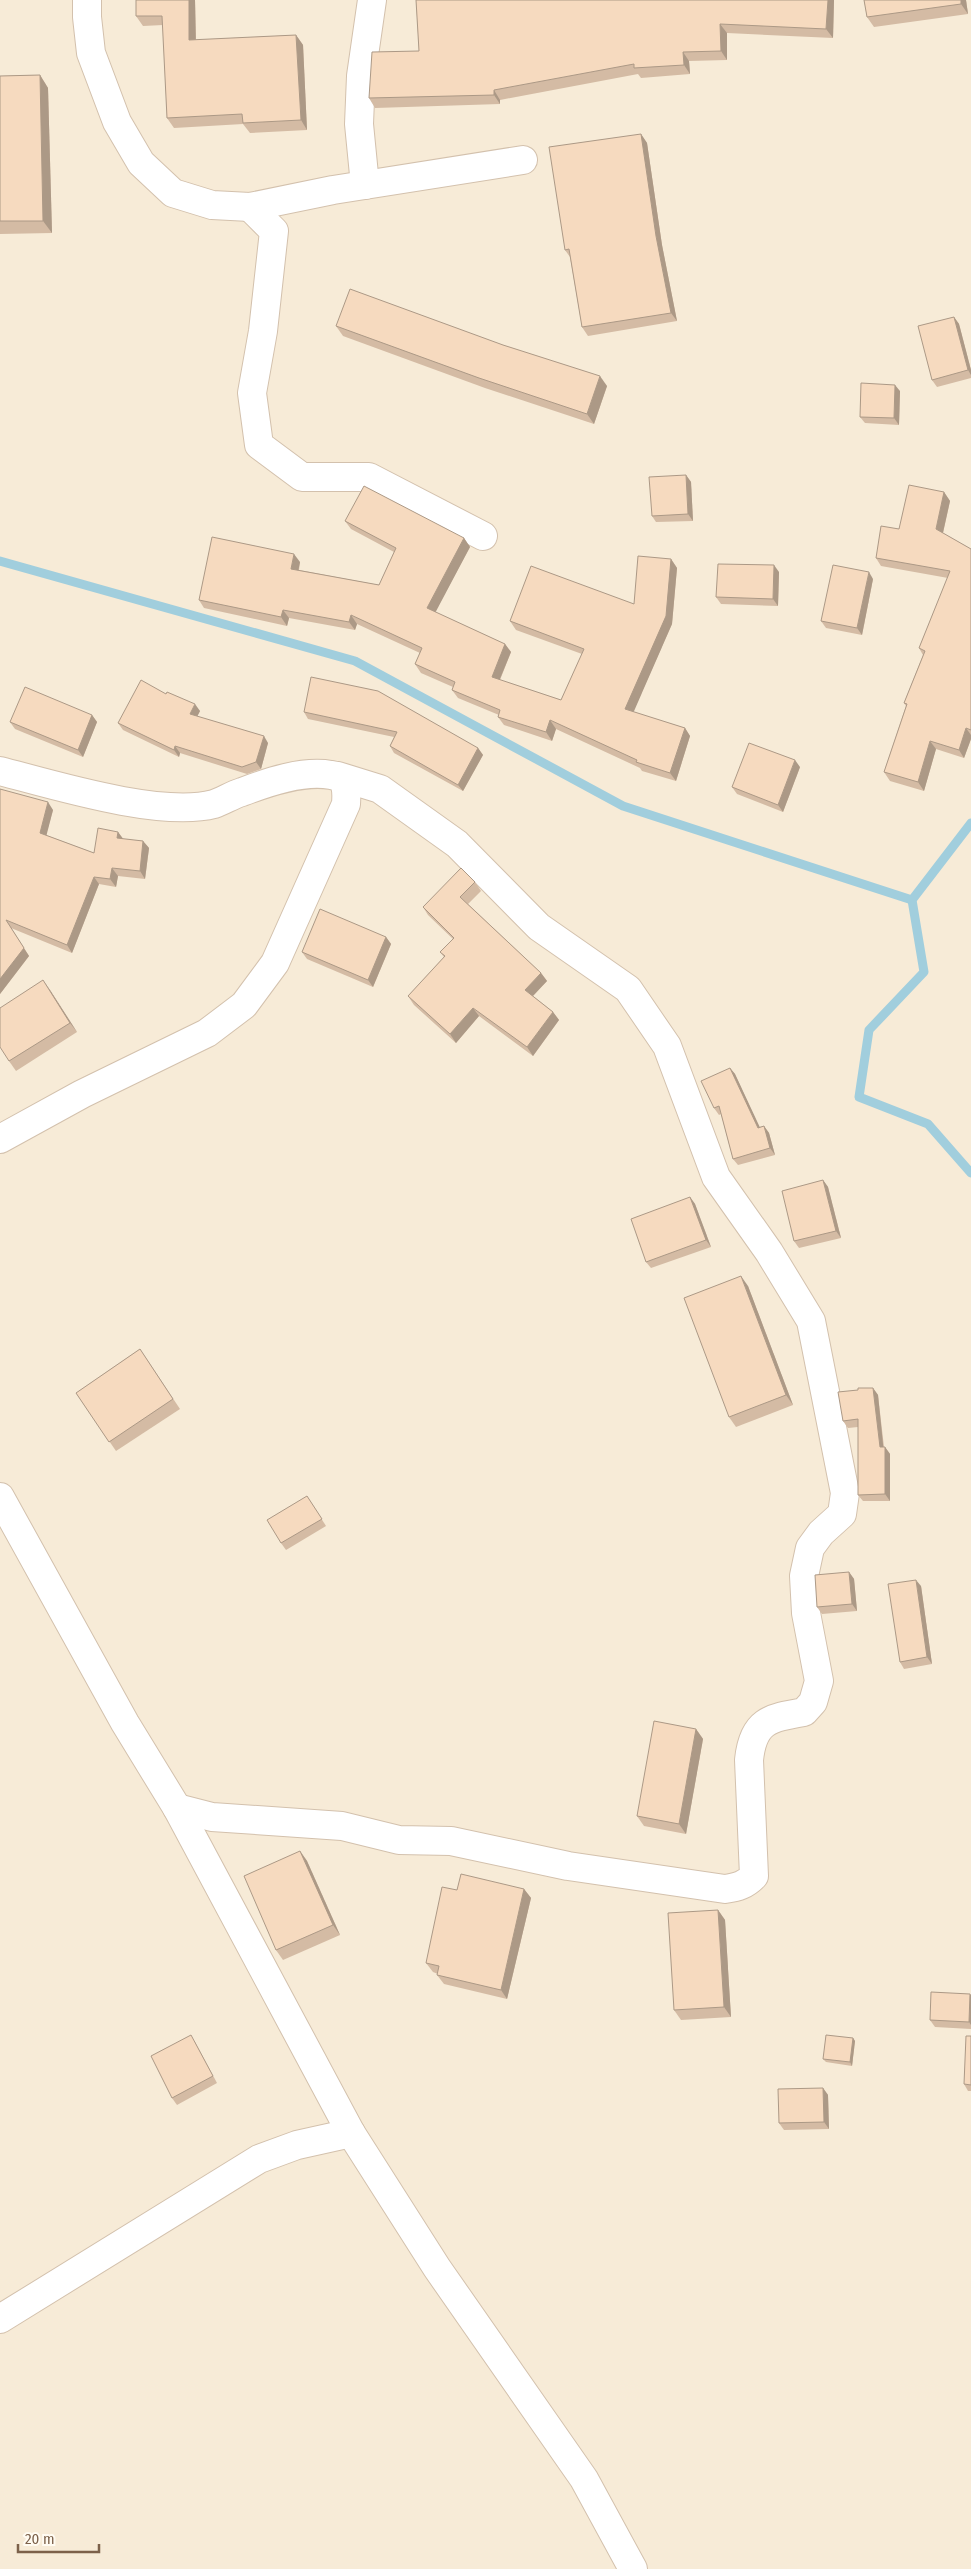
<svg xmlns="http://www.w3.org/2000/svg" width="971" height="2569" font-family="'Fira Sans Condensed',sans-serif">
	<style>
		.residential { fill: #f7ebd7 }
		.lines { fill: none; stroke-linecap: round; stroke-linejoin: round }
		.stream { stroke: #a1cedd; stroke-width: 9 }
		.minor-casing { stroke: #d3c1ad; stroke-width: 30 }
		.minor { stroke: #fff; stroke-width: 28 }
		.wall { fill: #d4bba4 }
		.shaded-wall { fill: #ac9986 }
		.building { fill: #f6dabf; stroke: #ac9986 }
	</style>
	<rect width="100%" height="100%" fill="#fef8ea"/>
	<rect class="residential" x="0" y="0" width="971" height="2569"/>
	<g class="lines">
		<g class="stream">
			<path d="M 0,561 L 355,661 L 623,806 L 912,900"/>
			<path d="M 971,823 L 912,900 L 924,972 L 869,1030 L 859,1097 L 928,1124 L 971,1173"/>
		</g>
		<defs>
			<g id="minor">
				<path d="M 87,0 L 87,17 L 91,53 L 117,122 L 141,163 L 173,193 L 212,205 L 250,207 L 333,190 L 523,160"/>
				<path d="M 365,185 L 359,124 L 361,76 L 372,0"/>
				<path d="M 250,207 L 274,231 L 263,331 L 252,393 L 259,445 L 302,477 L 369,477 L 483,536"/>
				<path d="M 0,771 C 54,785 161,818 214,804 C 223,801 232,795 242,792 C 268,782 303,770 331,775 C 347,777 347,790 346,804 L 275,963 L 244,1005 L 207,1033 L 82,1094 L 0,1139"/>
				<path d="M 0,1497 L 125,1723 L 177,1808 L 351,2133 L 437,2268 L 584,2479 L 633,2569"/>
				<path d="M 177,1808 L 212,1817 L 342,1826 L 399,1840 L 451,1841 L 568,1866 L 725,1889 C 738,1887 745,1885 754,1876 L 749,1760 C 753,1721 769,1718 804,1712 L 813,1702 L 819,1681 L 806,1613 L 804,1576 L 810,1548 L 821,1533 L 842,1514 L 845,1493 L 811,1321 L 769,1252 L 716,1177 L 667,1046 L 628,989 L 539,927 L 457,844 L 380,789 L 338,776"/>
				<path d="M 0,2319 L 259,2159 L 297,2145 L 351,2133"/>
			</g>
		</defs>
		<use href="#minor" class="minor-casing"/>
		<use href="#minor" class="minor"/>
	</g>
	<g class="wall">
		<path d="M 136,0 L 195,0 L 196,40 L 296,35 L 303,45 L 307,130 L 250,133 L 243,124 L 174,128 L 167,118 L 163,25 L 143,26 L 136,16 Z"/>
		<path d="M 416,0 L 834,0 L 833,38 L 727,33 L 727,60 L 689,61 L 690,74 L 641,78 L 638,74 L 500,100 L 500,104 L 375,108 L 369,98 L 419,51 Z"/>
		<path d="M 864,0 L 966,0 L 968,14 L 874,27 L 867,17 Z"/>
		<path d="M 40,75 L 48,88 L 52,233 L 0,234 L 0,76 Z"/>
		<path d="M 641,134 L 647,143 L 662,245 L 677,321 L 588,336 L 582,327 L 570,257 L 565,250 Z"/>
		<path d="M 954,317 L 959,324 L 971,370 L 971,378 L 937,387 L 932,380 Z"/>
		<path d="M 336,326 L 503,345 L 607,386 L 594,424 L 485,388 L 343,336 Z"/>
		<path d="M 900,391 L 899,425 L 865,423 L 860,417 Z"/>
		<path d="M 686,475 L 691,482 L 693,521 L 656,522 L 652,516 Z"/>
		<path d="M 944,492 L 950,501 L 943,533 L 971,549 L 971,739 L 964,758 L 936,749 L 924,791 L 890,781 L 884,772 L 906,706 L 904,703 L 923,655 L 919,648 L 948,578 L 881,566 L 876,558 L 899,529 Z"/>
		<path d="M 345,521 L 464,538 L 470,547 L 435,612 L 505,644 L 511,652 L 500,680 L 561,700 L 582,654 L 516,630 L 510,621 L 634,604 L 671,559 L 677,568 L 672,624 L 633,712 L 685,728 L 690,736 L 676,781 L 642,771 L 640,768 L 556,729 L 552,741 L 504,725 L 498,717 L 499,715 L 458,698 L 452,690 L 453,687 L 421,673 L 415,664 L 420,653 L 357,624 L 355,630 L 289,618 L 287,626 L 204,608 L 199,600 L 300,562 L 299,570 L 379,585 L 394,552 L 351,529 Z"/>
		<path d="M 779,572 L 778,606 L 721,604 L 716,597 Z"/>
		<path d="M 873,579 L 862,635 L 826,628 L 821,621 Z"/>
		<path d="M 166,694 L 200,711 L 197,716 L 268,743 L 261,769 L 247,774 L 180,753 L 179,757 L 123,730 L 118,723 Z"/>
		<path d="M 304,712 L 478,748 L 483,755 L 463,791 L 394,753 L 390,746 L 394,737 L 308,719 Z"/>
		<path d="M 92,715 L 97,722 L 83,757 L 15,729 L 10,722 Z"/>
		<path d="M 800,767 L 783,812 L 737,794 L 732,787 Z"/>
		<path d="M 0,789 L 53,810 L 46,835 L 94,853 L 118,832 L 123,839 L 143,841 L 149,848 L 145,879 L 118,876 L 116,887 L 99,884 L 72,953 L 11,928 L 29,956 L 0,994 Z"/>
		<path d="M 475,882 L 481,891 L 468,904 L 541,973 L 547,981 L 533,996 L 553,1012 L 559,1020 L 533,1056 L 479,1016 L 456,1043 L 414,1005 L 408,996 L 444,957 L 440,952 L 453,939 L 428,915 L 423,907 Z"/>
		<path d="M 386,937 L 391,944 L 373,987 L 307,959 L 302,952 Z"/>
		<path d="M 50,990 L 77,1032 L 16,1071 L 9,1061 Z"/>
		<path d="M 730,1068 L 735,1074 L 759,1127 L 764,1126 L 769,1133 L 775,1155 L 738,1165 L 733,1159 L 721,1114 L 719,1115 L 714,1108 Z"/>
		<path d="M 823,1180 L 828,1187 L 841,1238 L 799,1248 L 794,1241 Z"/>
		<path d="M 690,1197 L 695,1204 L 711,1247 L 651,1268 L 646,1262 Z"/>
		<path d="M 748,1286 L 793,1405 L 736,1427 L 729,1417 Z"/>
		<path d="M 140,1349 L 180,1409 L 116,1451 L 76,1393 Z"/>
		<path d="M 873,1388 L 878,1395 L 884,1447 L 885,1447 L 890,1454 L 890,1501 L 863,1501 L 858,1495 L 858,1427 L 848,1428 L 843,1421 Z"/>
		<path d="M 307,1496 L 326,1526 L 286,1550 L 281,1543 Z"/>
		<path d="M 849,1572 L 854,1579 L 857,1611 L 822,1614 L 817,1607 Z"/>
		<path d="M 921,1586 L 932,1664 L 904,1669 L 900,1662 Z"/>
		<path d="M 696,1729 L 703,1739 L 686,1834 L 644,1826 L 637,1816 Z"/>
		<path d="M 300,1851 L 307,1861 L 340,1935 L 283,1960 L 276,1950 Z"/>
		<path d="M 524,1889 L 531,1898 L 507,1999 L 444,1984 L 437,1975 L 438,1974 L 433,1972 L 426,1963 L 457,1890 Z"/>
		<path d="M 718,1910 L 725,1920 L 731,2017 L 681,2020 L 674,2010 Z"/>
		<path d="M 971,1995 L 971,2029 L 935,2027 L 930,2020 Z"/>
		<path d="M 971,2036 L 971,2091 L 968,2091 L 964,2084 Z"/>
		<path d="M 853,2038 L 855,2041 L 852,2066 L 826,2062 L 823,2059 Z"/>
		<path d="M 195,2042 L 217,2083 L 177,2105 L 172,2098 Z"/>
		<path d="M 823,2088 L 828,2095 L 829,2129 L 784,2130 L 779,2123 Z"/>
	</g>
	<g class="shaded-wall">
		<path d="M 189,0 L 195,0 L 196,50 L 189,40 Z"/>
		<path d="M 828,0 L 834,0 L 833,38 L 826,29 Z"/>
		<path d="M 961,0 L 966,0 L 968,14 L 961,4 Z"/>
		<path d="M 720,24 L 727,33 L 727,60 L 721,51 Z"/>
		<path d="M 296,35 L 303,45 L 307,130 L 301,120 Z"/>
		<path d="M 683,52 L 689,61 L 690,74 L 684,65 Z"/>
		<path d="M 40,75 L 48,88 L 52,233 L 43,221 Z"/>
		<path d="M 494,90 L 500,100 L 500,104 L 494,95 Z"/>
		<path d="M 641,134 L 647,143 L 662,245 L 677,321 L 671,313 L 656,236 Z"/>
		<path d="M 954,317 L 959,324 L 971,370 L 971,375 L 968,370 Z"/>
		<path d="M 600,376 L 607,386 L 594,424 L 587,414 Z"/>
		<path d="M 895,385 L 900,391 L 899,425 L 894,418 Z"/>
		<path d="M 686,475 L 691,482 L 693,521 L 688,514 Z"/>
		<path d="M 944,492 L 950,501 L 942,537 L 936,529 Z"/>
		<path d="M 464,538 L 470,547 L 433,617 L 427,608 Z"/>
		<path d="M 294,554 L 300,562 L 297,577 L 291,569 Z"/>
		<path d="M 671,559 L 677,568 L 672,624 L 631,718 L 625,709 Z"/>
		<path d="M 774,565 L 779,572 L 778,606 L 773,599 Z"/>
		<path d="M 869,572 L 873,579 L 862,635 L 857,628 Z"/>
		<path d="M 283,610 L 289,618 L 287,626 L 281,617 Z"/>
		<path d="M 351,615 L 357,624 L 355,630 L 349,622 Z"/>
		<path d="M 505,644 L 511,652 L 497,686 L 492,677 Z"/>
		<path d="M 195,704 L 200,711 L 195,721 L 190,714 Z"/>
		<path d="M 92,715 L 97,722 L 83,757 L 78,750 Z"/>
		<path d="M 550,720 L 556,729 L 552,741 L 546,732 Z"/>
		<path d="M 685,728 L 690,736 L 676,781 L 670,773 Z"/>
		<path d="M 966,728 L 971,735 L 971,739 L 964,758 L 959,750 Z"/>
		<path d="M 264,736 L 268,743 L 261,769 L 256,762 Z"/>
		<path d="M 930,741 L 936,749 L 924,791 L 918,782 Z"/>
		<path d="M 175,746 L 180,753 L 179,757 L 174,750 Z"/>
		<path d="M 478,748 L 483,755 L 463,791 L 458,785 Z"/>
		<path d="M 795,760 L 800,767 L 783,812 L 778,805 Z"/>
		<path d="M 48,802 L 53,810 L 45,841 L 40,833 Z"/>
		<path d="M 118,832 L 124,840 L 117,838 Z"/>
		<path d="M 143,841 L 149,848 L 145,879 L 140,871 Z"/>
		<path d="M 112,868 L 118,876 L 116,887 L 110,879 Z"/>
		<path d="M 94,877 L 99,884 L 72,953 L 67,945 Z"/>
		<path d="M 6,920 L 29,956 L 0,994 L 0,979 Z"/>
		<path d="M 386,937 L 391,944 L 373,987 L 368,980 Z"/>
		<path d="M 541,973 L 547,981 L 530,999 L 525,990 Z"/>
		<path d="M 43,980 L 50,990 L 77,1032 L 70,1023 Z"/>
		<path d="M 473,1008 L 479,1016 L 456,1043 L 450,1034 Z"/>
		<path d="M 553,1012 L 559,1020 L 533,1056 L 527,1047 Z"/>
		<path d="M 730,1068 L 735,1074 L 763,1134 L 758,1128 Z"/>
		<path d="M 764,1126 L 769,1133 L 775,1155 L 770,1148 Z"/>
		<path d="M 823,1180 L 828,1187 L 841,1238 L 836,1231 Z"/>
		<path d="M 690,1197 L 695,1204 L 711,1247 L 706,1240 Z"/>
		<path d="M 741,1276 L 748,1286 L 793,1405 L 786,1395 Z"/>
		<path d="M 873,1388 L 878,1395 L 884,1454 L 880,1447 Z"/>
		<path d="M 885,1447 L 890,1454 L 890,1501 L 885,1494 Z"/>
		<path d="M 849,1572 L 854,1579 L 857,1611 L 852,1604 Z"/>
		<path d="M 916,1580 L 921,1586 L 932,1664 L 927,1657 Z"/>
		<path d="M 696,1729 L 703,1739 L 686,1834 L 679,1824 Z"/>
		<path d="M 300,1851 L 307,1861 L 340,1935 L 333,1925 Z"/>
		<path d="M 524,1889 L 531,1898 L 507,1999 L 501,1990 Z"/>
		<path d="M 718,1910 L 725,1920 L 731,2017 L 724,2007 Z"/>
		<path d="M 970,1994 L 971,1995 L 971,2025 L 969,2022 Z"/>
		<path d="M 853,2038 L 855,2041 L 852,2066 L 850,2062 Z"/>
		<path d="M 823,2088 L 828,2095 L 829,2129 L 824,2122 Z"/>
	</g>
	<g class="building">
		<path d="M 136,0 L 189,0 L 189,40 L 296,35 L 301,120 L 243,123 L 242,114 L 167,118 L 162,16 L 136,16 Z"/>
		<path d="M 416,0 L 828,0 L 826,29 L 720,24 L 721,51 L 683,52 L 684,65 L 634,68 L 634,64 L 494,90 L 494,95 L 369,98 L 372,52 L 419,51 Z"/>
		<path d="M 864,0 L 961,0 L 961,4 L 867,17 Z"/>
		<path d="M 40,75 L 43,221 L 0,221 L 0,76 Z"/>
		<path d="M 641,134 L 656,236 L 671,313 L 582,327 L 569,249 L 565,250 L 549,147 Z"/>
		<path d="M 350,289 L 503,345 L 600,376 L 587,414 L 479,378 L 336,326 Z"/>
		<path d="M 954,317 L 968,370 L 932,380 L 918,326 Z"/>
		<path d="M 861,383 L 895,385 L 894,418 L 860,417 Z"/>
		<path d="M 686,475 L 688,514 L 652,516 L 649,477 Z"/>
		<path d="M 909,485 L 944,492 L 936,529 L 971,549 L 971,730 L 966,728 L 959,750 L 930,741 L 918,782 L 884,772 L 907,704 L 904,703 L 925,651 L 919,648 L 950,571 L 876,558 L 881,526 L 899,529 Z"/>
		<path d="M 364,486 L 464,538 L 427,608 L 505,644 L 492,677 L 561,700 L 584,649 L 510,621 L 531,566 L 634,604 L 638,556 L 671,559 L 666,616 L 625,709 L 685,728 L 670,773 L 636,762 L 637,760 L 550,720 L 546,732 L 498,717 L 500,710 L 452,690 L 455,682 L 415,664 L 422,648 L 351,615 L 349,622 L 283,610 L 281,617 L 199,600 L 212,537 L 294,554 L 291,569 L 379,585 L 396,548 L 345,521 Z"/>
		<path d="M 718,564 L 774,565 L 773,599 L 716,597 Z"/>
		<path d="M 833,565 L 869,572 L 857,628 L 821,621 Z"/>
		<path d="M 311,677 L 378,691 L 478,748 L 458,785 L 390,746 L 397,732 L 304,712 Z"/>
		<path d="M 141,680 L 166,694 L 167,692 L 195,704 L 190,714 L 264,736 L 256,762 L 242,767 L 175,746 L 174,750 L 118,723 Z"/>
		<path d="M 25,687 L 92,715 L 78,750 L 10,722 Z"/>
		<path d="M 749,743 L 795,760 L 778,805 L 732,787 Z"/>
		<path d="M 0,789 L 48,802 L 40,833 L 94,853 L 98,828 L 118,832 L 117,838 L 143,841 L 140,871 L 112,868 L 110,879 L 94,877 L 67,945 L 6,920 L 24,948 L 0,979 Z"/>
		<path d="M 461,868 L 475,882 L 460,897 L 541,973 L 525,990 L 553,1012 L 527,1047 L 473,1008 L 450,1034 L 408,996 L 445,956 L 440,952 L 454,938 L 423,907 Z"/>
		<path d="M 320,909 L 386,937 L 368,980 L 302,952 Z"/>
		<path d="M 43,980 L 70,1023 L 9,1061 L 0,1047 L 0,1008 Z"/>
		<path d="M 730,1068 L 758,1128 L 764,1126 L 770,1148 L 733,1159 L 719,1106 L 714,1108 L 701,1081 Z"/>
		<path d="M 823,1180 L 836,1231 L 794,1241 L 782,1191 Z"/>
		<path d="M 690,1197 L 706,1240 L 646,1262 L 631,1219 Z"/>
		<path d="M 741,1276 L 786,1395 L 729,1417 L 684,1298 Z"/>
		<path d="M 140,1349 L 173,1399 L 109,1442 L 76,1393 Z"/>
		<path d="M 858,1388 L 873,1388 L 880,1447 L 885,1447 L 885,1494 L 858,1495 L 858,1419 L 843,1421 L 838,1392 L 858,1390 Z"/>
		<path d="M 307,1496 L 322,1519 L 281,1543 L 267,1520 Z"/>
		<path d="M 849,1572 L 852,1604 L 817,1607 L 815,1575 Z"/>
		<path d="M 916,1580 L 927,1657 L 900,1662 L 888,1584 Z"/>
		<path d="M 654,1721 L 696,1729 L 679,1824 L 637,1816 Z"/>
		<path d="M 300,1851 L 333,1925 L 276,1950 L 244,1876 Z"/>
		<path d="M 461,1874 L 524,1889 L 501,1990 L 437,1975 L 439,1966 L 426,1963 L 442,1887 L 457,1890 Z"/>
		<path d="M 718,1910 L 724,2007 L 674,2010 L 668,1913 Z"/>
		<path d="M 931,1992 L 970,1994 L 969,2022 L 930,2020 Z"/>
		<path d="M 191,2035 L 213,2076 L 172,2098 L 151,2056 Z"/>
		<path d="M 826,2035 L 853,2038 L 850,2062 L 823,2059 Z"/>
		<path d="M 966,2036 L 971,2036 L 971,2085 L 964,2084 Z"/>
		<path d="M 823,2088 L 824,2122 L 779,2123 L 778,2089 Z"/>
	</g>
	<path d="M18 2544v8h81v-8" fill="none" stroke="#7c614a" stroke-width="2.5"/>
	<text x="25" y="2544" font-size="15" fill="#7c614a" stroke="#fffbf2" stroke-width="4" paint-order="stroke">20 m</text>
</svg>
